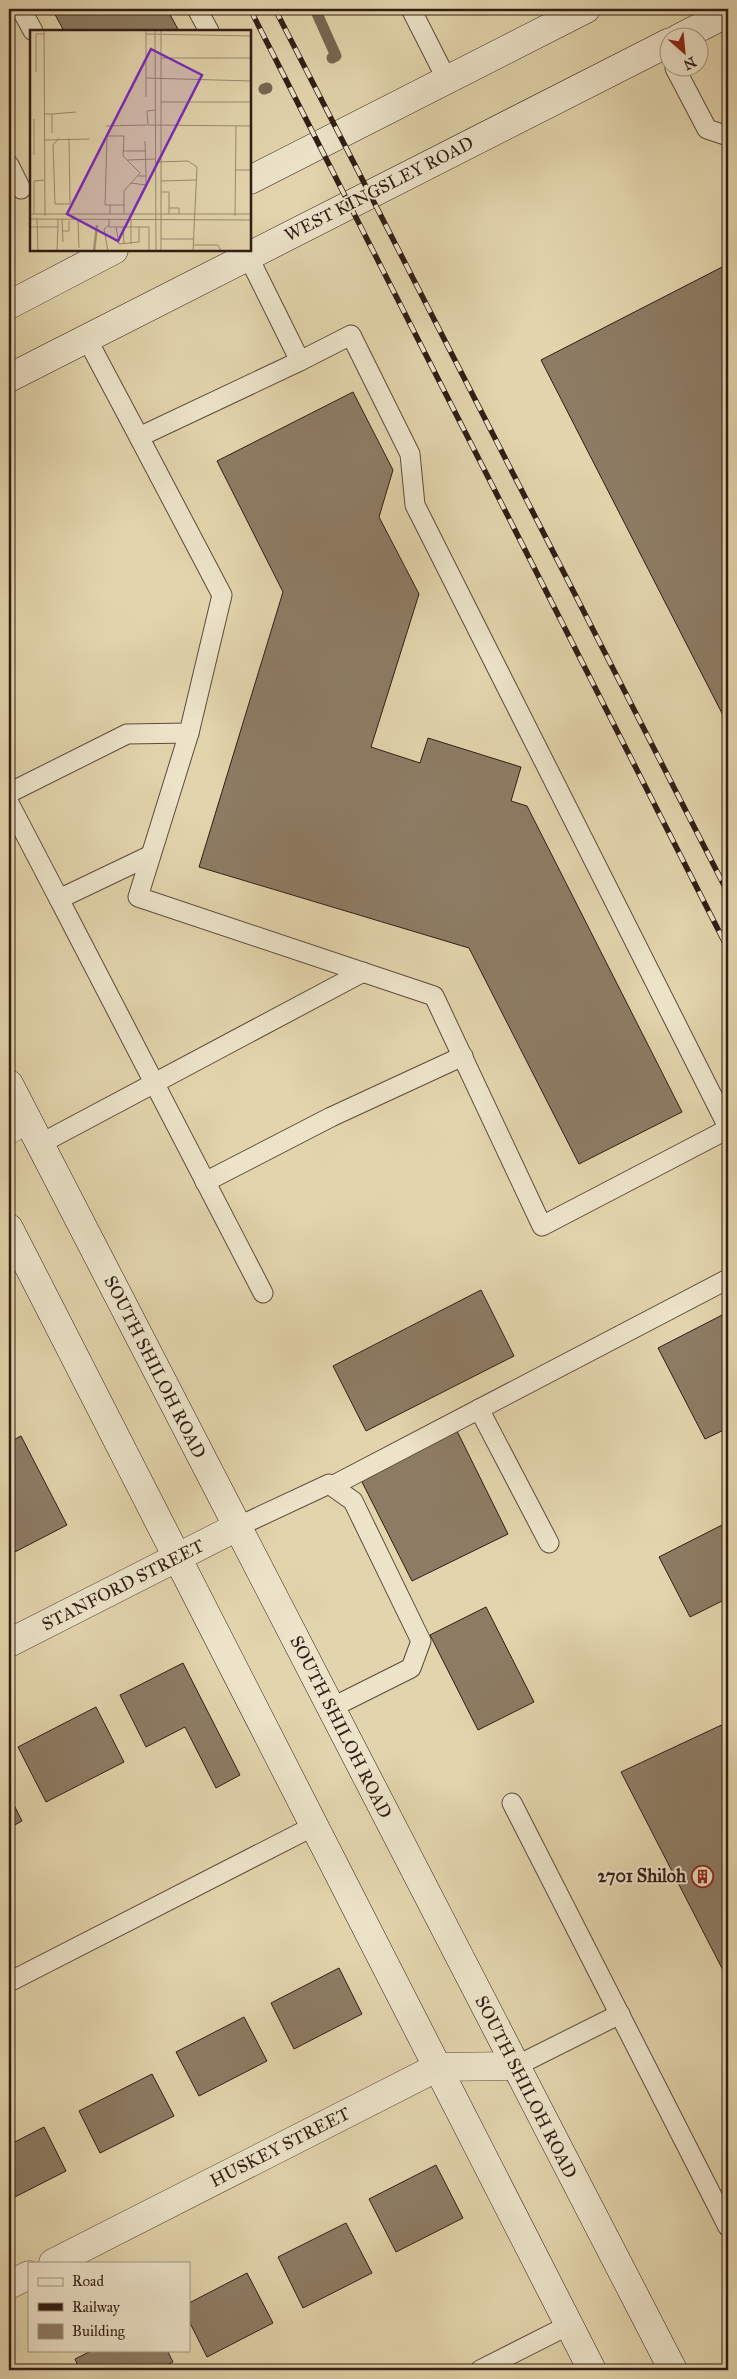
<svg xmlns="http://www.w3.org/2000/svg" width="737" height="2379" font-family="'IM FELL Great Primer',serif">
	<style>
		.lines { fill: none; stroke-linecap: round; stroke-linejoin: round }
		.stream { stroke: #776651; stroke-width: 11 }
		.building { fill: #8d7c64; stroke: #311d15 }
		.lane-casing { stroke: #5d4b3b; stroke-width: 21 }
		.street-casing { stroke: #5d4b3b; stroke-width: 29 }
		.secondary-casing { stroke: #311d15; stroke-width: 29 }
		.lane { stroke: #ece3c9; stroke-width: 19 }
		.street { stroke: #ece3c9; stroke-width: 28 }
		.secondary { stroke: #ece3c9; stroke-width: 28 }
		.rail-casing { stroke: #311d15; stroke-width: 5.5 }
		.rail { stroke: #ece3c9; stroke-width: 4; stroke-dasharray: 11; stroke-linecap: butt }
		.labels { text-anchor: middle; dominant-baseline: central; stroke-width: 4; stroke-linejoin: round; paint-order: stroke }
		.street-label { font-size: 18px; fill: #311d15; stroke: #ece3c9 }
		.poi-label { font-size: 18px; font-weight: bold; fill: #311d15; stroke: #ece3c9; text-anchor: end }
		.inset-river { fill: none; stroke: #a69679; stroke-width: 2.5 }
		.inset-road { fill: none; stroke: #9b8b70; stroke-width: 1 }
		.view { fill: #7b2cbf; fill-opacity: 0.15; stroke: #7b2cbf; stroke-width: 2.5 }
		.inset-edge { fill: none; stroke: #311d15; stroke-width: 2.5 }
	</style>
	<rect width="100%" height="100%" fill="#e2d4ac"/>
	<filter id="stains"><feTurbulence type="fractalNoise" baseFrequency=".004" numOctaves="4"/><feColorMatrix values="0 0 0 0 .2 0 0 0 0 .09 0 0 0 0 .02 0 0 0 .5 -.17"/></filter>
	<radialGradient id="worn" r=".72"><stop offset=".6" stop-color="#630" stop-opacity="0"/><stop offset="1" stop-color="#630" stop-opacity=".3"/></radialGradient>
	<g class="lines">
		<g class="stream">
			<path d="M 315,9 L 336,56 L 332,58"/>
			<path d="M 264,89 L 267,88"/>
		</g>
	</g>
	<g class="building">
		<path d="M 52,9 L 167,9 L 179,31 L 64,31 Z"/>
		<path d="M 728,264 L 728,725 L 541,360 Z"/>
		<path d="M 353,392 L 393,470 L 379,517 L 419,594 L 371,747 L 420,763 L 428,738 L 521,767 L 511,801 L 527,806 L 682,1112 L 579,1164 L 469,948 L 199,867 L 283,592 L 217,461 Z"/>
		<path d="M 481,1290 L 514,1356 L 366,1431 L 333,1366 Z"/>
		<path d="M 728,1312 L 728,1428 L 705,1439 L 658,1348 Z"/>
		<path d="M 457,1431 L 508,1534 L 412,1581 L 361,1480 Z"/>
		<path d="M 21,1436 L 67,1525 L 9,1555 L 9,1442 Z"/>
		<path d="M 728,1522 L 728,1598 L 690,1617 L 659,1557 Z"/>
		<path d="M 486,1607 L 534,1702 L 478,1730 L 430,1635 Z"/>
		<path d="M 183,1663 L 240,1775 L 216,1788 L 185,1727 L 146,1747 L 120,1695 Z"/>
		<path d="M 96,1707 L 124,1762 L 46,1802 L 18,1747 Z"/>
		<path d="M 728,1722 L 728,1980 L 621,1772 Z"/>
		<path d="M 9,1795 L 22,1821 L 9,1828 Z"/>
		<path d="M 339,1968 L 362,2014 L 294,2049 L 271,2003 Z"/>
		<path d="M 244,2017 L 267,2061 L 199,2096 L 176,2052 Z"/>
		<path d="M 152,2074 L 174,2116 L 100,2153 L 79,2111 Z"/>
		<path d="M 44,2127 L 66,2171 L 9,2200 L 9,2145 Z"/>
		<path d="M 436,2165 L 463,2218 L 396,2252 L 369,2199 Z"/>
		<path d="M 346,2223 L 372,2273 L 303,2308 L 278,2257 Z"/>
		<path d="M 247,2273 L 273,2323 L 207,2357 L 189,2321 L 189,2303 Z"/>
		<path d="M 93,2350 L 167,2350 L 173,2362 L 156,2370 L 80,2370 L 75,2359 Z"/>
	</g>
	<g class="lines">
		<defs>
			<g id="lane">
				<path d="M 21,9 L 33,31"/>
				<path d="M 197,9 L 209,31"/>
				<path d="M 411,9 L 447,80"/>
				<path d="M 675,68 L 707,129 L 728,136"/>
				<path d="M 9,165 L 21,189"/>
				<path d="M 87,339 L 139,437 L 300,361 L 248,256"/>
				<path d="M 300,361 L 351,335 L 410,454 L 415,505 L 728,1127"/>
				<path d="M 139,437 L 222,595 L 189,733 L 138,897 L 434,996 L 542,1226 L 728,1129"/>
				<path d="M 9,793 L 127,734 L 189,733"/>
				<path d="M 9,803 L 59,899 L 149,856"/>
				<path d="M 59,899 L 263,1293"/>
				<path d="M 40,1144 L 363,972"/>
				<path d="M 205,1182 L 331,1117 L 463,1056"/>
				<path d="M 479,1409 L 549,1543"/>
				<path d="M 332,1486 L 728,1279"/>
				<path d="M 237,1527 L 329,1484 L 353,1501 L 421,1641 L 411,1668 L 331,1708"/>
				<path d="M 512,1803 L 728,2227"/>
				<path d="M 9,1982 L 314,1826"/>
				<path d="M 516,2066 L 620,2014"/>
				<path d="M 480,2370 L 569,2325"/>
			</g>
			<g id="street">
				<path d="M 9,1130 L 27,1119"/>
				<path d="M 9,1643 L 237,1527"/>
				<path d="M 53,2263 L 438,2067 L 516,2066"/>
				<path d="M 9,2285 L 29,2275"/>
			</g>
			<g id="secondary">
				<path d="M 679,38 L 728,13"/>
				<path d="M 250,180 L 586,9"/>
				<path d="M 9,305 L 114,250"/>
				<path d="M 9,378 L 670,42"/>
				<path d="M 9,1084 L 673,2370"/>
				<path d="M 9,1228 L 592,2370"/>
			</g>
		</defs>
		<use href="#lane" class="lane-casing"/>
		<use href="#street" class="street-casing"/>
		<use href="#secondary" class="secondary-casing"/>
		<use href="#lane" class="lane"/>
		<use href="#street" class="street"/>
		<use href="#secondary" class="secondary"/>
		<defs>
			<g id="rail">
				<path d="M 250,9 L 728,949"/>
				<path d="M 275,9 L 728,893"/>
			</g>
		</defs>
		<use href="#rail" class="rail-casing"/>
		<use href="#rail" class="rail"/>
	</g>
	<defs>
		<symbol id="building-ring" viewBox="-11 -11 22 22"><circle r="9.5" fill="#ece3c9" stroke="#8f2418" stroke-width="1.5"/><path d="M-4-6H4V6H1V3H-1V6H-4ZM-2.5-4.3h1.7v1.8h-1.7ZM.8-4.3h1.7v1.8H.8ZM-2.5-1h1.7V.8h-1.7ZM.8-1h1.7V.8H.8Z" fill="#8f2418"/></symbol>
	</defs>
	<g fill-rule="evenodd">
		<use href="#building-ring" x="690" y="1864" width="25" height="25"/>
	</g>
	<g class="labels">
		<g class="street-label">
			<text transform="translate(379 189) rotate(-27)">WEST KINGSLEY ROAD</text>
			<text transform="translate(155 1367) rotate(63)">SOUTH SHILOH ROAD</text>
			<text transform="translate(123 1585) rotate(-27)">STANFORD STREET</text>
			<text transform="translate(341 1727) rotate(63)">SOUTH SHILOH ROAD</text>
			<text transform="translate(526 2087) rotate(63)">SOUTH SHILOH ROAD</text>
			<text transform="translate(280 2147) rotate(-27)">HUSKEY STREET</text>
		</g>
		<g class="poi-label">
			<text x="686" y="1876">2701 Shiloh</text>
		</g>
	</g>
	<g transform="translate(30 30)">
		<rect width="221" height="221" fill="#e2d4ac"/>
		<path class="inset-river" d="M 64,221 L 67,195"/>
		<path class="inset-road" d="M 14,0 L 15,186M 116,0 L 116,67M 125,0 L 126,221M 131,0 L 131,221M 116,4 L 222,6M 131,28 L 222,28M 6,42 L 6,4 L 14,4M 116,48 L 222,51M 131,72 L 222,72M 125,80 L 117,81 L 118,95 L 222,96M 14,84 L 22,84 L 22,103M 22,84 L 46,82M 4,89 L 4,125M 76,96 L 117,95M 29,108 L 23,115 L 25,174 L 40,174 L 39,108M 15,110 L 59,109M 115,111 L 116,146M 93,121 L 115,121M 97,130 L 126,129M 126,132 L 158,131 L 167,137 L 163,221M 206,140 L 222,140M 131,151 L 166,150M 101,153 L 116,155 L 116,146 L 108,146M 131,162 L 139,162 L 139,178M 80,175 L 75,175 L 77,106 L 94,106 L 93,126 L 110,143 L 94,161 L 94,175M 0,184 L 222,184M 4,184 L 4,151 L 15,150M 80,184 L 80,175 L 94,175 L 94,184M 139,184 L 139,178 L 149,178 L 149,184M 205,186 L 206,96M 0,189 L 222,190M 7,189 L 8,221M 32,189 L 33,212M 48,189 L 49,218M 79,189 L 79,197 L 101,197 L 101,189M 0,197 L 28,197 L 28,189M 86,197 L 89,214 L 109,212 L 109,197M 93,197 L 94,214M 33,201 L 39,201 L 39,191M 131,209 L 163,209M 101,214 L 101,197 L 119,197 L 119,221M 163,215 L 188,215 L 191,221M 27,221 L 28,197M 78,221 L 74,199 L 79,195"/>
		<path class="view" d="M 121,19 L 172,45 L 88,211 L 37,184 Z"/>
		<rect width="221" height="221" class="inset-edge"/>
	</g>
	<rect width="737" height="2379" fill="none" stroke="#e2d4ac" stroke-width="30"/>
	<rect x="10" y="10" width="717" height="2359" fill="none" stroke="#311d15" stroke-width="2.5"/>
	<rect x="15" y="15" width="707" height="2349" fill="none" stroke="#311d15"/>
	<rect x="28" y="2262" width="162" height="90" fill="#ece3c9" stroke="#a19481"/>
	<rect x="38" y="2278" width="25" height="8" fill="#ece3c9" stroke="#a19481"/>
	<text x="72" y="2286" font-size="15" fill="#311d15">Road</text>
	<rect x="38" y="2303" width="25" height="8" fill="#311d15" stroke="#a19481"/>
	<text x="72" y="2312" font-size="15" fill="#311d15">Railway</text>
	<rect x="38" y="2324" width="25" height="15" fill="#8d7c64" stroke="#a19481"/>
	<text x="72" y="2336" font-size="15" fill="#311d15">Building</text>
	<g transform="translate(684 52) rotate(153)"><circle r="24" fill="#ece3c9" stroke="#a19481"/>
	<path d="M0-4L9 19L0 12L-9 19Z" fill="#8f2418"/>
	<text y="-8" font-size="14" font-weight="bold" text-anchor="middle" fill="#311d15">N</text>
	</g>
	<rect width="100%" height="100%" filter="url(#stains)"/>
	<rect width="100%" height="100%" fill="url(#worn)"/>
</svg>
